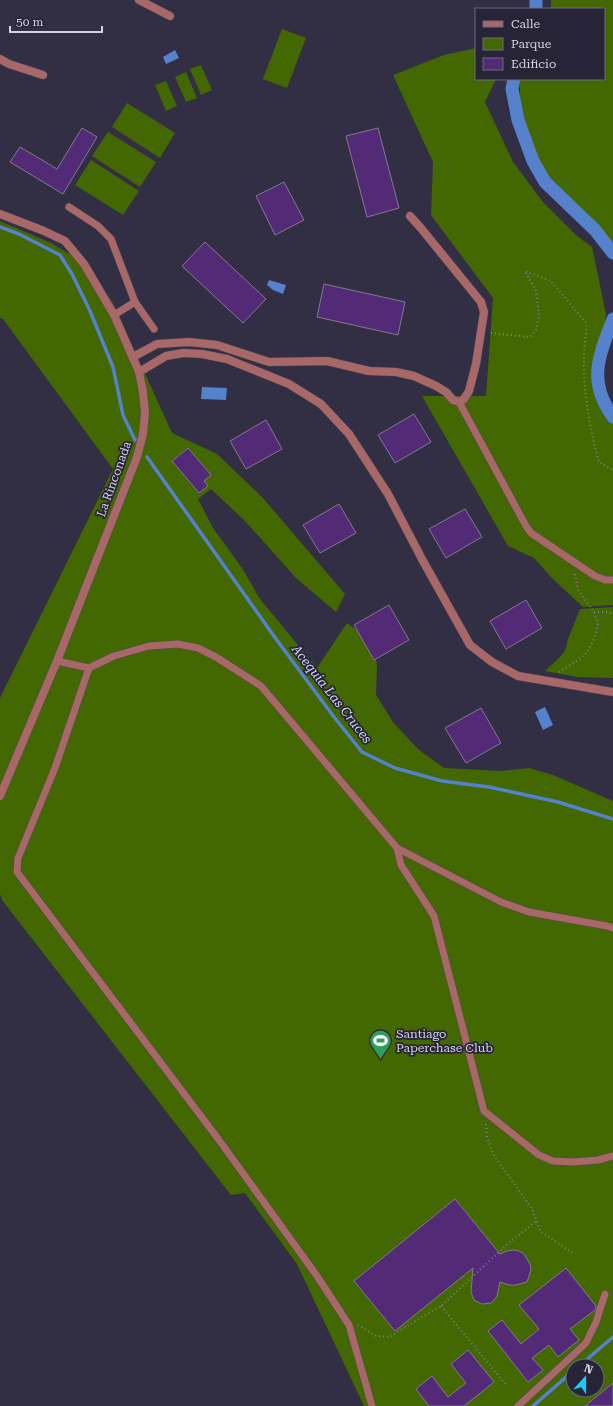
<svg xmlns="http://www.w3.org/2000/svg" width="613" height="1406" font-family="'Roboto Serif',serif">
	<style>
		.green { fill: #446801; fill-rule: evenodd }
		.water { fill: #5581cd }
		.lines { fill: none; stroke-linecap: round; stroke-linejoin: round }
		.stream { stroke: #5581cd; stroke-width: 3.5 }
		.canal { stroke: #5581cd; stroke-width: 13 }
		.building { fill: #522a75; stroke: #837990 }
		.lane-casing { stroke: #4c495c; stroke-width: 8 }
		.street-casing { stroke: #4c495c; stroke-width: 9 }
		.path { stroke: #807d8e; stroke-width: 2; stroke-dasharray: 1 3; stroke-linecap: butt }
		.lane { stroke: #a96868; stroke-width: 7 }
		.street { stroke: #a96868; stroke-width: 8 }
		.labels { text-anchor: middle; dominant-baseline: central; stroke-width: 3.5; stroke-linejoin: round; paint-order: stroke }
		.street-label { font-size: 12px; fill: #d6d4e1; stroke: #282438 }
		.poi-label { font-size: 12px; fill: #d6d4e1; stroke: #282438; text-anchor: start }
		.water-label { font-size: 13px; font-style: italic; fill: #cfdbf0; stroke: #282438 }
	</style>
	<rect width="100%" height="100%" fill="#322e43"/>
	<g class="green">
		<path d="M 551,0 L 613,0 L 613,257 L 589,225 L 552,192 L 525,137 L 520,106 L 520,79 L 604,79 L 604,9 L 551,9 Z"/>
		<path d="M 282,29 L 306,38 L 287,88 L 263,79 Z"/>
		<path d="M 476,48 L 476,79 L 496,79 L 485,102 L 513,162 L 543,202 L 577,236 L 592,247 L 606,314 L 603,338 L 598,348 L 605,395 L 613,409 L 613,605 L 583,607 L 553,579 L 534,558 L 508,546 L 422,396 L 486,396 L 493,298 L 431,215 L 433,162 L 393,75 L 444,55 Z"/>
		<path d="M 201,65 L 212,90 L 201,95 L 190,69 Z"/>
		<path d="M 186,72 L 197,98 L 186,102 L 175,77 Z"/>
		<path d="M 166,81 L 177,106 L 166,111 L 155,85 Z"/>
		<path d="M 127,103 L 175,133 L 160,158 L 112,127 Z"/>
		<path d="M 108,132 L 156,162 L 140,187 L 92,156 Z"/>
		<path d="M 91,160 L 139,191 L 123,215 L 75,185 Z"/>
		<path d="M 0,221 L 51,243 L 86,264 L 113,303 L 172,433 L 217,454 L 262,497 L 345,594 L 336,612 L 297,579 L 245,521 L 211,489 L 198,499 L 213,528 L 242,568 L 260,599 L 317,668 L 347,623 L 373,642 L 377,665 L 376,695 L 393,722 L 418,749 L 444,768 L 500,771 L 529,768 L 553,775 L 613,801 L 613,1406 L 364,1406 L 297,1264 L 245,1193 L 231,1195 L 2,900 L 0,894 L 0,698 L 113,469 L 3,319 L 0,318 ZM 573,1366 L 597,1366 L 597,1390 L 573,1390 Z"/>
		<path d="M 613,607 L 613,678 L 577,677 L 545,671 L 558,659 L 565,651 L 568,639 L 580,609 Z"/>
	</g>
	<g class="water">
		<path d="M 175,50 L 179,58 L 166,64 L 163,57 Z"/>
		<path d="M 269,280 L 286,285 L 283,294 L 273,290 L 267,285 Z"/>
		<path d="M 202,387 L 227,388 L 226,400 L 201,399 Z"/>
		<path d="M 545,707 L 553,725 L 543,730 L 535,712 Z"/>
	</g>
	<g class="lines">
		<g class="stream">
			<path d="M 0,227 L 19,234 L 60,255 L 72,274 L 90,311 L 113,367 L 123,415 L 135,440"/>
			<path d="M 147,457 L 276,639 L 334,717 L 362,752 L 395,768 L 442,781 L 489,787 L 558,802 L 613,819"/>
			<path d="M 579,1366 L 613,1337"/>
			<path d="M 533,1406 L 573,1371"/>
		</g>
		<g class="canal">
			<path d="M 536,0 L 536,9"/>
			<path d="M 514,79 L 512,89 L 518,120 L 533,161 L 545,182 L 595,230 L 613,253"/>
			<path d="M 613,319 C 599,356 587,381 613,417"/>
		</g>
	</g>
	<g class="building">
		<path d="M 82,128 L 97,137 L 63,194 L 10,162 L 20,147 L 57,169 Z"/>
		<path d="M 378,128 L 399,208 L 367,217 L 346,136 Z"/>
		<path d="M 284,182 L 304,220 L 275,235 L 256,196 Z"/>
		<path d="M 205,242 L 266,299 L 243,323 L 182,266 Z"/>
		<path d="M 324,284 L 405,302 L 398,335 L 317,317 Z"/>
		<path d="M 414,414 L 431,442 L 395,463 L 378,435 Z"/>
		<path d="M 266,420 L 282,449 L 246,469 L 230,441 Z"/>
		<path d="M 188,448 L 211,475 L 204,481 L 208,486 L 199,493 L 172,461 Z"/>
		<path d="M 339,504 L 356,533 L 320,553 L 303,525 Z"/>
		<path d="M 465,509 L 482,537 L 446,558 L 429,529 Z"/>
		<path d="M 526,600 L 542,628 L 506,649 L 490,621 Z"/>
		<path d="M 389,605 L 409,640 L 374,660 L 354,625 Z"/>
		<path d="M 481,708 L 501,743 L 466,763 L 445,728 Z"/>
		<path d="M 455,1199 L 500,1254 L 507,1251 L 513,1250 L 519,1251 L 524,1254 L 530,1264 L 531,1270 L 527,1282 L 515,1285 L 509,1285 L 500,1282 L 497,1296 L 494,1300 L 491,1303 L 482,1304 L 474,1300 L 471,1292 L 473,1268 L 395,1331 L 354,1281 Z"/>
		<path d="M 566,1268 L 596,1306 L 595,1310 L 570,1329 L 579,1340 L 558,1357 L 549,1345 L 532,1358 L 543,1370 L 528,1382 L 488,1331 L 502,1320 L 521,1344 L 539,1329 L 519,1305 Z"/>
		<path d="M 468,1350 L 494,1382 L 464,1406 L 429,1406 L 416,1389 L 432,1376 L 448,1397 L 466,1383 L 451,1364 Z"/>
		<path d="M 613,1383 L 613,1406 L 585,1406 Z"/>
	</g>
	<g class="lines">
		<defs>
			<g id="lane">
				<path d="M 69,207 L 98,226 L 111,239 L 135,302 L 154,329"/>
				<path d="M 114,315 L 135,302"/>
				<path d="M 459,402 L 526,526 L 531,533 L 595,576 L 605,580 L 613,580"/>
				<path d="M 57,661 L 89,668 L 114,656 L 149,646 L 178,644 L 198,648 L 216,657 L 261,686 L 397,848 L 501,902 L 529,912 L 607,926 L 613,928"/>
				<path d="M 89,668 L 55,768 L 18,858 L 17,872 L 219,1140 L 317,1276 L 349,1325 L 372,1406"/>
				<path d="M 397,848 L 401,865 L 434,916 L 484,1111 L 539,1155 L 553,1161 L 573,1162 L 598,1160 L 613,1156"/>
				<path d="M 518,1406 L 586,1343 L 596,1322 L 605,1294"/>
			</g>
			<g id="street">
				<path d="M 139,0 L 170,16"/>
				<path d="M 0,59 L 9,64 L 43,75"/>
				<path d="M 0,214 L 44,231 L 65,241 L 84,264 L 114,315 L 139,372 L 143,392 L 145,413 L 143,434 L 137,457 L 57,661 L 0,796"/>
				<path d="M 133,357 L 157,344 L 189,342 L 217,345 L 269,362 L 327,361 L 369,371 L 396,372 L 414,376 L 436,386 L 446,392 L 453,400 L 459,402 L 464,399 L 469,391 L 476,364 L 484,312 L 481,302 L 420,227 L 410,216"/>
				<path d="M 139,372 L 166,356 L 183,353 L 202,354 L 227,359 L 289,384 L 321,404 L 349,434 L 388,494 L 423,561 L 470,645 L 492,662 L 518,676 L 613,692"/>
			</g>
		</defs>
		<use href="#lane" class="lane-casing"/>
		<use href="#street" class="street-casing"/>
		<g class="path">
			<path d="M 491,333 L 530,337 L 536,330 L 539,315 L 536,291 L 525,271 L 551,281 L 587,324 C 586,335 584,347 584,358 C 583,392 590,429 599,462 L 613,470"/>
			<path d="M 594,612 L 609,612 L 613,615"/>
			<path d="M 559,672 L 580,659 L 588,651 L 594,639 L 598,624 L 594,612 L 578,590 L 575,574"/>
			<path d="M 486,1124 L 487,1137 L 493,1154 L 532,1209 L 540,1231 L 574,1254"/>
			<path d="M 441,1306 L 507,1386"/>
			<path d="M 358,1325 L 376,1336 L 389,1337 L 441,1306 L 510,1242 L 536,1221"/>
		</g>
		<use href="#lane" class="lane"/>
		<use href="#street" class="street"/>
	</g>
	<defs>
		<symbol id="stadium-pin" viewBox="-11 -11 22 30"><path d="M0 17L-7.5 6A9.5 9.5 0 1 1 7.5 6Z" fill="#2e9e5b" stroke="#282438"/><path d="M0-5a6.5 5 0 1 0 0 10a6.5 5 0 1 0 0-10ZM-3.5-1.8h7v3.6h-7Z" fill="#fff"/></symbol>
	</defs>
	<g fill-rule="evenodd">
		<use href="#stadium-pin" x="368" y="1028" width="25" height="34"/>
	</g>
	<g class="labels">
		<g class="street-label">
			<text transform="translate(114 479) rotate(-70)">La Rinconada</text>
		</g>
		<g class="poi-label">
			<text x="396" y="1034">Santiago<tspan x="396" dy="14">Paperchase Club</tspan></text>
		</g>
		<g class="water-label">
			<text transform="translate(332 694) rotate(52)">Acequia Las Cruces</text>
		</g>
	</g>
	<rect x="475" y="8" width="130" height="72" fill="#282438" stroke="#6e6a7c"/>
	<rect x="483" y="21" width="20" height="6" fill="#a96868" stroke="#6e6a7c"/>
	<text x="511" y="28" font-size="12" fill="#d6d4e1">Calle</text>
	<rect x="483" y="38" width="20" height="12" fill="#446801" stroke="#6e6a7c"/>
	<text x="511" y="48" font-size="12" fill="#d6d4e1">Parque</text>
	<rect x="483" y="58" width="20" height="12" fill="#522a75" stroke="#6e6a7c"/>
	<text x="511" y="68" font-size="12" fill="#d6d4e1">Edificio</text>
	<g transform="translate(585 1378) rotate(21)"><circle r="19" fill="#282438" stroke="#6e6a7c"/>
	<path d="M0-3L7 15L0 10L-7 15Z" fill="#19cafc"/>
	<text y="-6" font-size="11" font-weight="bold" text-anchor="middle" fill="#d6d4e1">N</text>
	</g>
	<path d="M10 26v6h92v-6" fill="none" stroke="#d6d4e1" stroke-width="2"/>
	<text x="16" y="26" font-size="12" fill="#d6d4e1" stroke="#282438" stroke-width="3" paint-order="stroke">50 m</text>
</svg>
